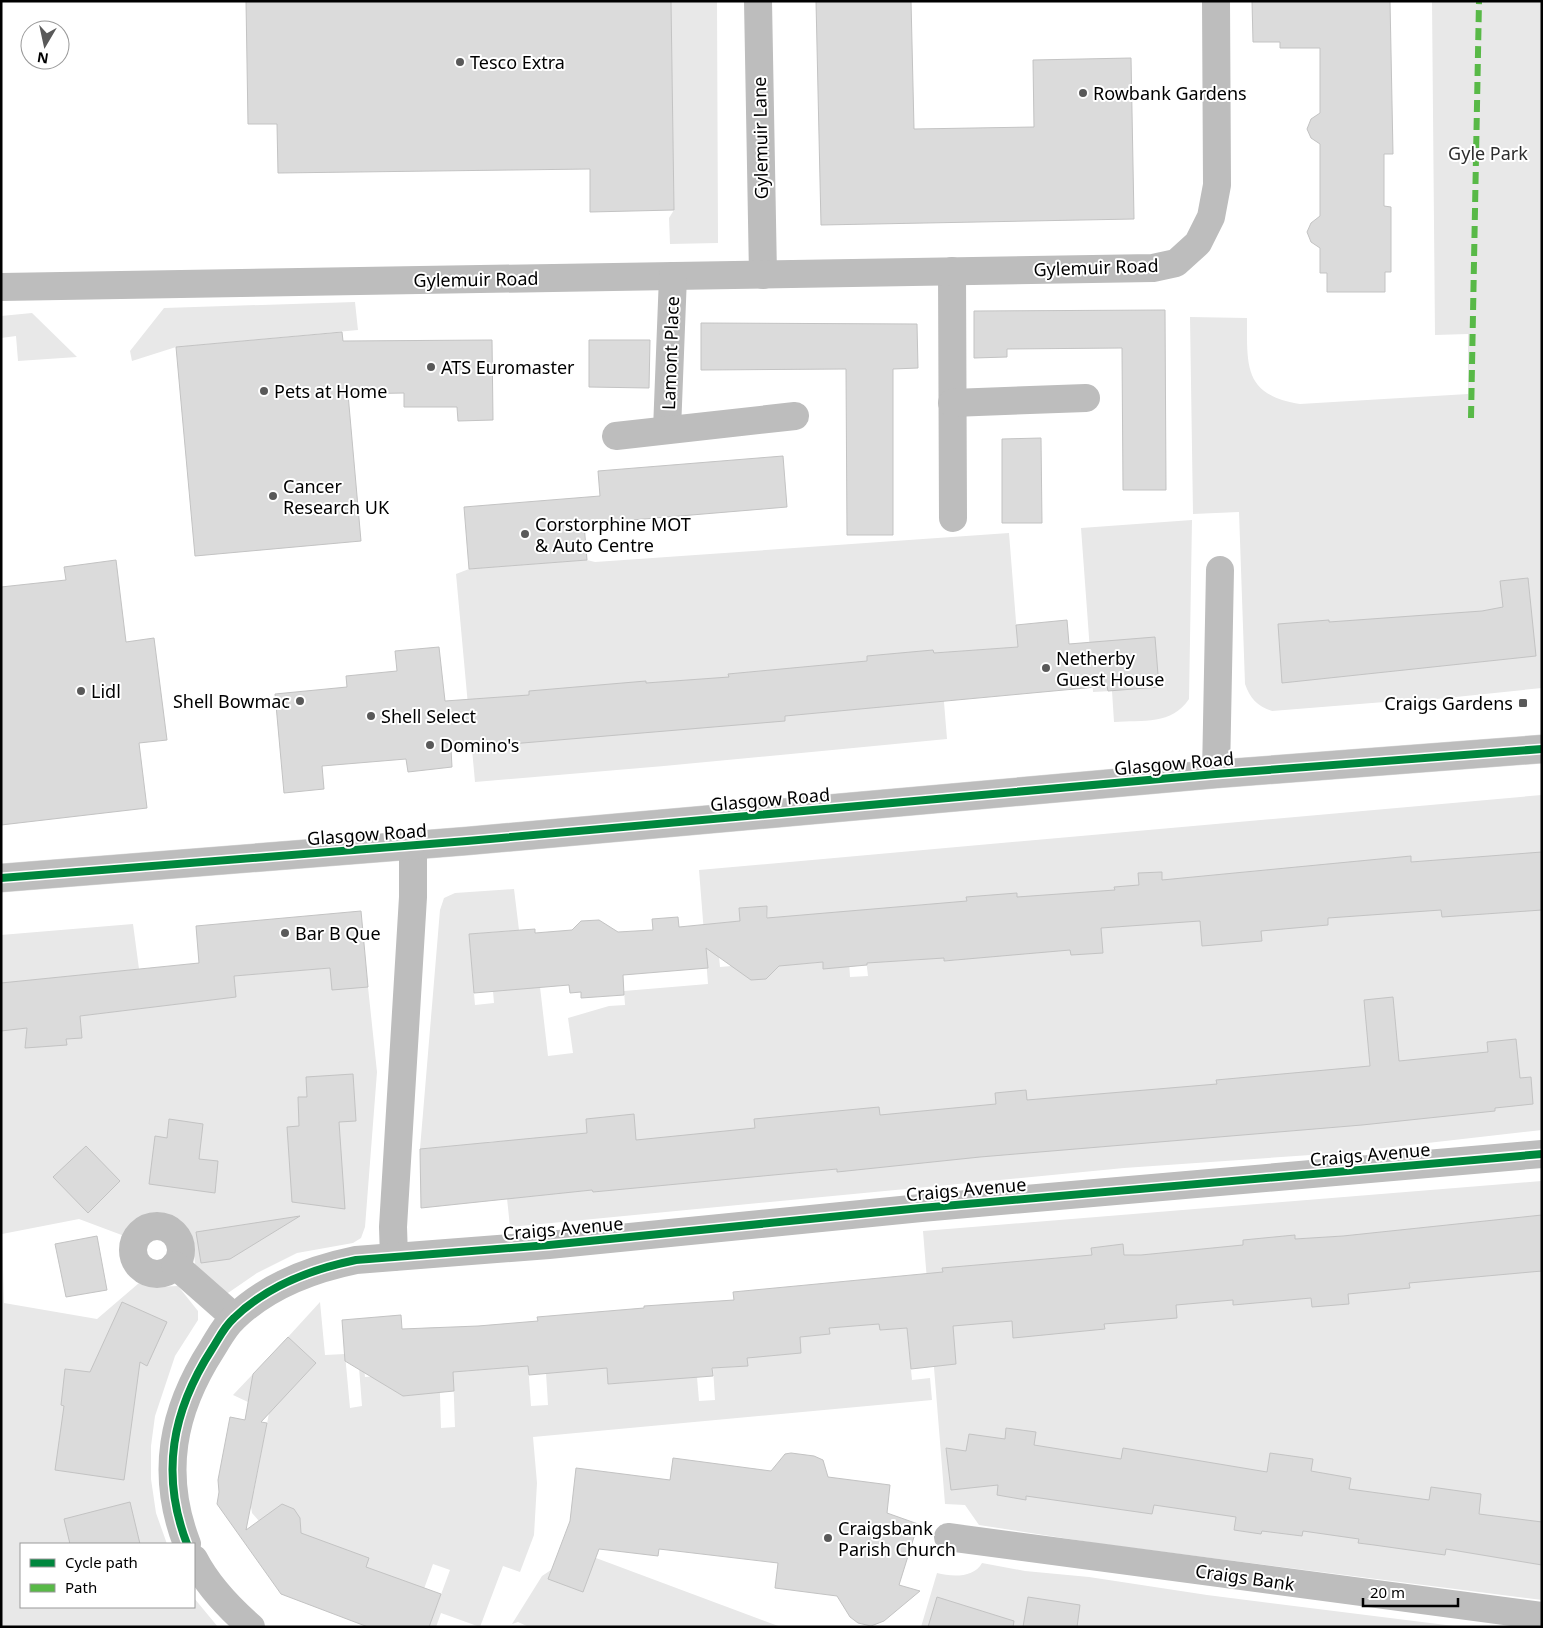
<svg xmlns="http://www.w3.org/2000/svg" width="1543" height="1628" font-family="'Noto Sans',sans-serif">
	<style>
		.green { fill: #e8e8e8; fill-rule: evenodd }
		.building { fill: #dbdbdb; stroke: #c3c3c3 }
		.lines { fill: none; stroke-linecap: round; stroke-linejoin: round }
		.primary-casing { stroke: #dbdbdb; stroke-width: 29 }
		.street { stroke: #bdbdbd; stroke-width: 28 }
		.primary { stroke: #bdbdbd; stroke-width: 28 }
		.quiet { stroke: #58b947; stroke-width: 6; stroke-dasharray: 12 6; stroke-linecap: butt }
		.cycleway-casing { stroke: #fff; stroke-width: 11 }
		.cycleway { stroke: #00873e; stroke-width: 8 }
		.poi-dot { fill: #595959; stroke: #fff; stroke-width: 2 }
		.labels { text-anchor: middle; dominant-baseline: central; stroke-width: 4; stroke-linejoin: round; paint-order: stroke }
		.poi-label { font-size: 18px; fill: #000; stroke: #fff; text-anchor: start }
		.street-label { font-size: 18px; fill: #000; stroke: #fff }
		.park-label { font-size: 18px; fill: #2c2c2c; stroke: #fff }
	</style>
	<rect width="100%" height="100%" fill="#fff"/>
	<g class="green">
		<path d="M 671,1 L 717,1 L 718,243 L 670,244 L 669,218 L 674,210 Z"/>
		<path d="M 1432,1 L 1542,1 L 1542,688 L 1417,701 L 1397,701 L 1272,711 C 1257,706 1250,698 1245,684 L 1239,512 L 1193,514 L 1190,317 L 1247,318 C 1247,367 1244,395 1300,404 L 1468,394 L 1468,334 L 1435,335 Z"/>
		<path d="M 355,302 L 358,330 L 176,347 L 132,361 L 130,351 L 164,308 Z"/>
		<path d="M 32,313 L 77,357 L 18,361 L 16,336 L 1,338 L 1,316 Z"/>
		<path d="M 1192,520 L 1189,699 C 1172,725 1143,720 1114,722 L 1112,691 L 1093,692 L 1081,528 Z"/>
		<path d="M 1009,533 L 1018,647 L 940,653 L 947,739 L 664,766 L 475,782 L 456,574 L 469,569 L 587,560 L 595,562 Z"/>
		<path d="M 1542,795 L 1542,1130 L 1340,1153 L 1124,1168 L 510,1227 L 501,1141 L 486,1142 L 487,1153 L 443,1147 L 420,1149 L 440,910 L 444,898 L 455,893 L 514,889 L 519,930 L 469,934 L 475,1005 L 494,1003 L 493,991 L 537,961 L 548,1056 L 573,1053 L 568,1018 L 609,1006 L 625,1005 L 624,991 L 708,984 L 699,870 ZM 929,904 L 959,960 L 944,961 L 943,952 L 921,960 L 899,961 L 878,909 ZM 767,907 L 768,919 L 743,965 L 720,967 L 716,924 L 740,921 L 739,908 ZM 870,930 L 866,959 L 868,976 L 850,977 L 849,960 L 823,969 L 823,962 L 804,964 Z"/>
		<path d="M 133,924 L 139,969 L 39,980 L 67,1044 L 66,1039 L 81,1038 L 80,1016 L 235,997 L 234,976 L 330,968 L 368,987 L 377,1072 L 365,1227 L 361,1238 L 353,1243 L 297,1253 L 257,1273 L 225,1295 L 195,1264 L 192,1235 C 168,1218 145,1203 127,1237 L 79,1219 L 2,1234 L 4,1303 L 97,1319 L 139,1283 L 153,1287 L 178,1286 L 198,1311 L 198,1320 L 175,1356 L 155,1416 L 151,1446 L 151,1479 L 156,1513 L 167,1544 L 21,1544 L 21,1607 L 194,1607 L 194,1598 L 218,1627 L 1,1627 L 1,935 Z"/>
		<path d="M 1542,1181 L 1542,1600 L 1102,1544 L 979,1525 L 965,1505 L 945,1504 L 923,1231 Z"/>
		<path d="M 320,1302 L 325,1355 L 345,1354 L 350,1408 L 362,1406 L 358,1355 L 363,1355 L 365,1377 L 378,1376 L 394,1380 L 395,1391 C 433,1414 423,1346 422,1328 L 438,1327 L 441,1428 L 455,1427 L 453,1372 L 504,1368 L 525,1322 L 531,1406 L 548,1405 L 546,1373 L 592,1355 L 588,1313 L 604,1311 L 609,1384 L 645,1381 L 643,1347 L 697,1377 L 699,1401 L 715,1400 L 713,1368 L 747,1366 L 746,1339 L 798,1321 L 807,1336 L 830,1334 L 829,1328 L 879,1324 L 880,1330 L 907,1328 L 912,1380 L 930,1378 L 932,1400 L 533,1437 L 537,1483 L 534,1535 L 520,1572 L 503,1566 L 480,1627 L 441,1613 L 436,1627 L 429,1627 L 450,1570 L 433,1564 L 420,1600 L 405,1593 L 409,1583 L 399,1579 L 395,1589 L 295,1534 L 301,1530 L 300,1518 L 259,1521 L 252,1513 L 249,1494 L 221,1485 L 254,1491 L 269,1413 L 247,1409 L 248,1402 L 233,1395 L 252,1375 L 280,1401 L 316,1363 L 288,1337 Z"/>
		<path d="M 596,1558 L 781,1627 L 529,1627 L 518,1622 L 512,1624 L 542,1576 L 551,1570 Z"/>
		<path d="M 982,1563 L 1025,1571 L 1089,1577 L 1207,1595 L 1462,1627 L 921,1627 L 937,1573 C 952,1577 974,1578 982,1563 Z"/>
	</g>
	<g class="building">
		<path d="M 246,1 L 671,1 L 674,210 L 590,212 L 590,169 L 278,173 L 277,124 L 248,124 Z"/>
		<path d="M 816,1 L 911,1 L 914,129 L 1034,127 L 1033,60 L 1131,58 L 1134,219 L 821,225 Z"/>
		<path d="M 1252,1 L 1390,1 L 1393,154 L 1384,154 L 1384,206 L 1391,207 L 1391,272 L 1385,272 L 1385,292 L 1327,292 L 1327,273 L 1320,273 L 1320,248 L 1311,242 L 1307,232 L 1311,223 L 1320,216 L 1320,144 L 1311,138 L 1307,129 L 1311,119 L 1320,113 L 1320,48 L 1280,48 L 1280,42 L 1253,42 Z"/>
		<path d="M 1165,310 L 1166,490 L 1123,490 L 1122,348 L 1007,349 L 1007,357 L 974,358 L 974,311 Z"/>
		<path d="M 701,323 L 917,324 L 918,368 L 893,369 L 893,535 L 847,535 L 846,369 L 701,370 Z"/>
		<path d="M 342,332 L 343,341 L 492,340 L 493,420 L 458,421 L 457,407 L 404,407 L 404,393 L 348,394 L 361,541 L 195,556 L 176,347 Z"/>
		<path d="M 589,340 L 650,340 L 649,388 L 589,387 Z"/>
		<path d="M 1041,438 L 1042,523 L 1002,523 L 1002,439 Z"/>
		<path d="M 783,456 L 787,507 L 584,524 L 587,560 L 469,569 L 464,507 L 600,496 L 598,471 Z"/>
		<path d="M 116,560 L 126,642 L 154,638 L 167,740 L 139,743 L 147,808 L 1,825 L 1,587 L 66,580 L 64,567 Z"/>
		<path d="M 1528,578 L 1536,656 L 1282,683 L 1278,624 L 1329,620 L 1329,622 L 1482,611 L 1503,607 L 1500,581 Z"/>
		<path d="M 1067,620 L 1069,644 L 1155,637 L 1159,687 L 1108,691 L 1107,686 L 785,716 L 785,721 L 451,749 L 452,767 L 408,772 L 406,759 L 322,766 L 324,789 L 284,793 L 275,694 L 347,687 L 346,676 L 397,671 L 395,651 L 439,647 L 445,701 L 529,695 L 529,691 L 646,681 L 646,683 L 729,677 L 728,674 L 867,661 L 867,656 L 933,650 L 934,653 L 1018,647 L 1016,625 Z"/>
		<path d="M 1542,852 L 1542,910 L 1442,917 L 1441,910 L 1328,918 L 1328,925 L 1261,931 L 1262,941 L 1202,946 L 1200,921 L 1101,928 L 1103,953 L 1071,955 L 1070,950 L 944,961 L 944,958 L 867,963 L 867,965 L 823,969 L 823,962 L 779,966 L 766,979 L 751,980 L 706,948 L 708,968 L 623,975 L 624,995 L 581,998 L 581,992 L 570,993 L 569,985 L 474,993 L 469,934 L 535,929 L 535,933 L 572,930 L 581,921 L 599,920 L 618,932 L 653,930 L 652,919 L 678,917 L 679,927 L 740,921 L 739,908 L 767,906 L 767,918 L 967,901 L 966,897 L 1017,893 L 1017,897 L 1115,890 L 1114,887 L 1139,885 L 1138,873 L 1162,872 L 1162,880 L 1411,856 L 1411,862 Z"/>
		<path d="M 361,911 L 368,987 L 332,990 L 330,968 L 234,976 L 236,997 L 80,1016 L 82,1038 L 66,1039 L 67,1045 L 25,1048 L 27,1028 L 1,1031 L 1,983 L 199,963 L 196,926 Z"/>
		<path d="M 1393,997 L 1399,1061 L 1488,1052 L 1487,1042 L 1516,1039 L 1520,1078 L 1531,1077 L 1533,1104 L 1495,1108 L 1495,1111 L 1362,1125 L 980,1157 L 837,1172 L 837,1169 L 593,1192 L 592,1190 L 421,1208 L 420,1149 L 587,1133 L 586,1119 L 634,1114 L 636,1140 L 755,1128 L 754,1119 L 879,1107 L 880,1115 L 996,1104 L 995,1093 L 1026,1090 L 1027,1100 L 1217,1084 L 1216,1080 L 1370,1066 L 1364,1000 Z"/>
		<path d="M 353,1074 L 356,1121 L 339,1122 L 345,1209 L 292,1202 L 287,1127 L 299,1126 L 298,1097 L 307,1097 L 306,1077 Z"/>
		<path d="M 169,1119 L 203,1124 L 199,1159 L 218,1161 L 215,1193 L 149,1184 L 155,1136 L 167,1138 Z"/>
		<path d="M 86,1146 L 120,1181 L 88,1213 L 53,1177 Z"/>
		<path d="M 1542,1215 L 1542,1271 L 1409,1283 L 1410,1288 L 1348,1294 L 1349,1304 L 1312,1307 L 1311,1298 L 1233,1305 L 1233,1300 L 1176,1305 L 1177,1318 L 1104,1324 L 1105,1329 L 1013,1338 L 1012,1321 L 953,1326 L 956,1364 L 911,1369 L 907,1328 L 880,1330 L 879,1324 L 829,1328 L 830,1334 L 800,1337 L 801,1353 L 747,1358 L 748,1366 L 712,1368 L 713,1376 L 608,1384 L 607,1368 L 529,1375 L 528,1366 L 453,1372 L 454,1391 L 403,1396 L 345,1361 L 342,1320 L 401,1315 L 402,1329 L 478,1326 L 538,1321 L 537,1317 L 644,1308 L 644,1306 L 734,1300 L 733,1292 L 943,1272 L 942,1268 L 1092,1255 L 1091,1248 L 1123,1244 L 1124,1255 L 1141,1255 L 1243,1245 L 1243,1240 L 1295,1235 L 1295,1239 L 1343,1236 Z"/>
		<path d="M 300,1216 L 230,1259 L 201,1263 L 196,1232 Z"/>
		<path d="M 97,1236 L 107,1290 L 66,1297 L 55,1244 Z"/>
		<path d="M 122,1302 L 167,1322 L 147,1366 L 140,1362 L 124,1480 L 55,1470 L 64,1406 L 61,1405 L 65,1369 L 90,1372 Z"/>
		<path d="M 288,1337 L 316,1363 L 261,1422 L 267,1423 L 246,1530 L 282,1504 L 294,1509 L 300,1518 L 301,1533 L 369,1558 L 366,1567 L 441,1594 L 429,1627 L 368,1627 L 281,1594 L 217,1504 L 219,1492 L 218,1480 L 230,1417 L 245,1420 L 253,1374 Z"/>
		<path d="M 1006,1428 L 1036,1432 L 1034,1445 L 1121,1459 L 1123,1448 L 1267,1472 L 1270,1453 L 1313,1459 L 1311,1471 L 1351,1478 L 1349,1489 L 1429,1500 L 1431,1487 L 1481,1494 L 1479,1514 L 1542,1522 L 1542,1565 L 1446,1549 L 1445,1555 L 1374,1545 L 1358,1543 L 1359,1539 L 1303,1531 L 1302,1536 L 1262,1531 L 1261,1534 L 1234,1530 L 1236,1517 L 1154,1505 L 1152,1514 L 1026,1496 L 1026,1500 L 997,1495 L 998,1485 L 951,1490 L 946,1448 L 966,1451 L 969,1434 L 1005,1439 Z"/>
		<path d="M 791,1453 L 814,1456 L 823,1460 L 828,1477 L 890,1485 L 887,1513 L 918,1524 L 899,1585 L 920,1591 L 884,1621 L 871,1626 L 858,1623 L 850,1617 L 837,1596 L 775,1588 L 778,1563 L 659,1549 L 658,1556 L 599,1549 L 583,1592 L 548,1579 L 570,1521 L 576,1468 L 670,1480 L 673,1458 L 771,1471 L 785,1454 Z"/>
		<path d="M 130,1502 L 140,1544 L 70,1544 L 64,1519 Z"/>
		<path d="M 937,1597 L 1014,1621 L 1013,1627 L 928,1627 Z"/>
		<path d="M 1028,1597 L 1080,1605 L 1077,1627 L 1023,1627 Z"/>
	</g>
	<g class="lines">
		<defs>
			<path id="primary" d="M 1,878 L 467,841 L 1216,774 L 1542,749"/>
		</defs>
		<use href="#primary" class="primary-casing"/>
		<g class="street">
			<path d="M 758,1 L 763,275"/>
			<path d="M 952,271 L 953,518"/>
			<path d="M 1,287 L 1153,268 L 1176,263 L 1198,243 L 1211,217 L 1217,185 L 1216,1"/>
			<path d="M 952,403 L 1086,398"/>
			<path d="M 667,430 L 673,276"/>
			<path d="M 616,436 L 795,416"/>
			<path d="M 1216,774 L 1220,570"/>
			<circle cx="157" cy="1250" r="24"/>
			<path d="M 394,1257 L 393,1227 L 413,897 L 413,845"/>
			<path d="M 175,1265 L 234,1317"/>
			<path d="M 948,1537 L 1542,1616"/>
			<path d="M 187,1544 C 160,1474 172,1411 212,1349 C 219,1338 224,1327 234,1318 C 267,1286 312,1269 356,1260 L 549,1245 L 921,1208 L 1542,1154"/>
			<path d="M 194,1559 C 208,1586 228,1607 251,1627"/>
		</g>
		<use href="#primary" class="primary"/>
		<path class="quiet" d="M 1471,418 L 1479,1"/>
		<defs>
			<g id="cycleway">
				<path d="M 1,878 L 467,841 L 1216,774 L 1542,749"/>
				<path d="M 187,1544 C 160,1474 172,1411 212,1349 C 219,1338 224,1327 234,1318 C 267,1286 312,1269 356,1260 L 549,1245 L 921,1208 L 1542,1154"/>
			</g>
		</defs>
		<use href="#cycleway" class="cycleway-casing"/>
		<use href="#cycleway" class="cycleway"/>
	</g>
	<g class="poi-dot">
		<circle cx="460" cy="62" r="5"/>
		<circle cx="1083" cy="93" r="5"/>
		<circle cx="431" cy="367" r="5"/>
		<circle cx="264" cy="391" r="5"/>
		<circle cx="273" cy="496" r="5"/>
		<circle cx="525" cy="534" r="5"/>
		<circle cx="1046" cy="668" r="5"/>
		<circle cx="81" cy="691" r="5"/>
		<circle cx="300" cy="701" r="5"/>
		<rect x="1518" y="698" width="10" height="10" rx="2.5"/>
		<circle cx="371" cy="716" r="5"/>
		<circle cx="430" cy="745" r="5"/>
		<circle cx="285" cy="933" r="5"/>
		<circle cx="828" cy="1538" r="5"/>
	</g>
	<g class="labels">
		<g class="poi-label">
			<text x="470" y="62">Tesco Extra</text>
			<text x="1093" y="93">Rowbank Gardens</text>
			<text x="441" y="367">ATS Euromaster</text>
			<text x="274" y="391">Pets at Home</text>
			<text x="283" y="486">Cancer<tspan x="283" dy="21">Research UK</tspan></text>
			<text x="535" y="524">Corstorphine MOT<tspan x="535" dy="21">&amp; Auto Centre</tspan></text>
			<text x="1056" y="658">Netherby<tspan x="1056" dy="21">Guest House</tspan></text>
			<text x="91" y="691">Lidl</text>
			<text x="290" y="701" text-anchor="end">Shell Bowmac</text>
			<text x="1513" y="703" text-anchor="end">Craigs Gardens</text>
			<text x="381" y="716">Shell Select</text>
			<text x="440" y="745">Domino's</text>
			<text x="295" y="933">Bar B Que</text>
			<text x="838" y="1528">Craigsbank<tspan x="838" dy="21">Parish Church</tspan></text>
		</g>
		<g class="street-label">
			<text transform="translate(760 138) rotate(-91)">Gylemuir Lane</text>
			<text transform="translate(1096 267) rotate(-2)">Gylemuir Road</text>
			<text transform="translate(476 279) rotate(-1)">Gylemuir Road</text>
			<text transform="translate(670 353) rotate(-88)">Lamont Place</text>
			<text transform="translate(1174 763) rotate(-5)">Glasgow Road</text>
			<text transform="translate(770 799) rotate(-5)">Glasgow Road</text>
			<text transform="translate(367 834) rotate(-4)">Glasgow Road</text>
			<text transform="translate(1370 1154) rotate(-5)">Craigs Avenue</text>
			<text transform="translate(966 1189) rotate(-5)">Craigs Avenue</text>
			<text transform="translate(563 1228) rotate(-5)">Craigs Avenue</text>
			<text transform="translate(1245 1577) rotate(8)">Craigs Bank</text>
		</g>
		<g class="park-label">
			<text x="1488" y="153">Gyle Park</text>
		</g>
	</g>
	<rect width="1543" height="1628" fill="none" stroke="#000000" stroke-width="5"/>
	<rect x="20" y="1543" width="175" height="65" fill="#ffffff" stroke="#999999"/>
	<rect x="30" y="1559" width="25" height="8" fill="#00873e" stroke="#999999"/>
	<text x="65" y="1568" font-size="15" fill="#000000">Cycle path</text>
	<rect x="30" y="1584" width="25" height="8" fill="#58b947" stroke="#999999"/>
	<text x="65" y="1593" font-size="15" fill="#000000">Path</text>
	<g transform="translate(45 45) rotate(189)"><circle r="24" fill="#ffffff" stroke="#999999"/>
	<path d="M0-4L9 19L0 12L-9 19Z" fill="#595959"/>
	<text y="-8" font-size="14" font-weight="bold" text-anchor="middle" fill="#000000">N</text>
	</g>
	<path d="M1363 1598v8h95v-8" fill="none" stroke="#000000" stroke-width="2.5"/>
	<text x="1370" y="1598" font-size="15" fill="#000000" stroke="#ffffff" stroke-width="4" paint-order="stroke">20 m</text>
</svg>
